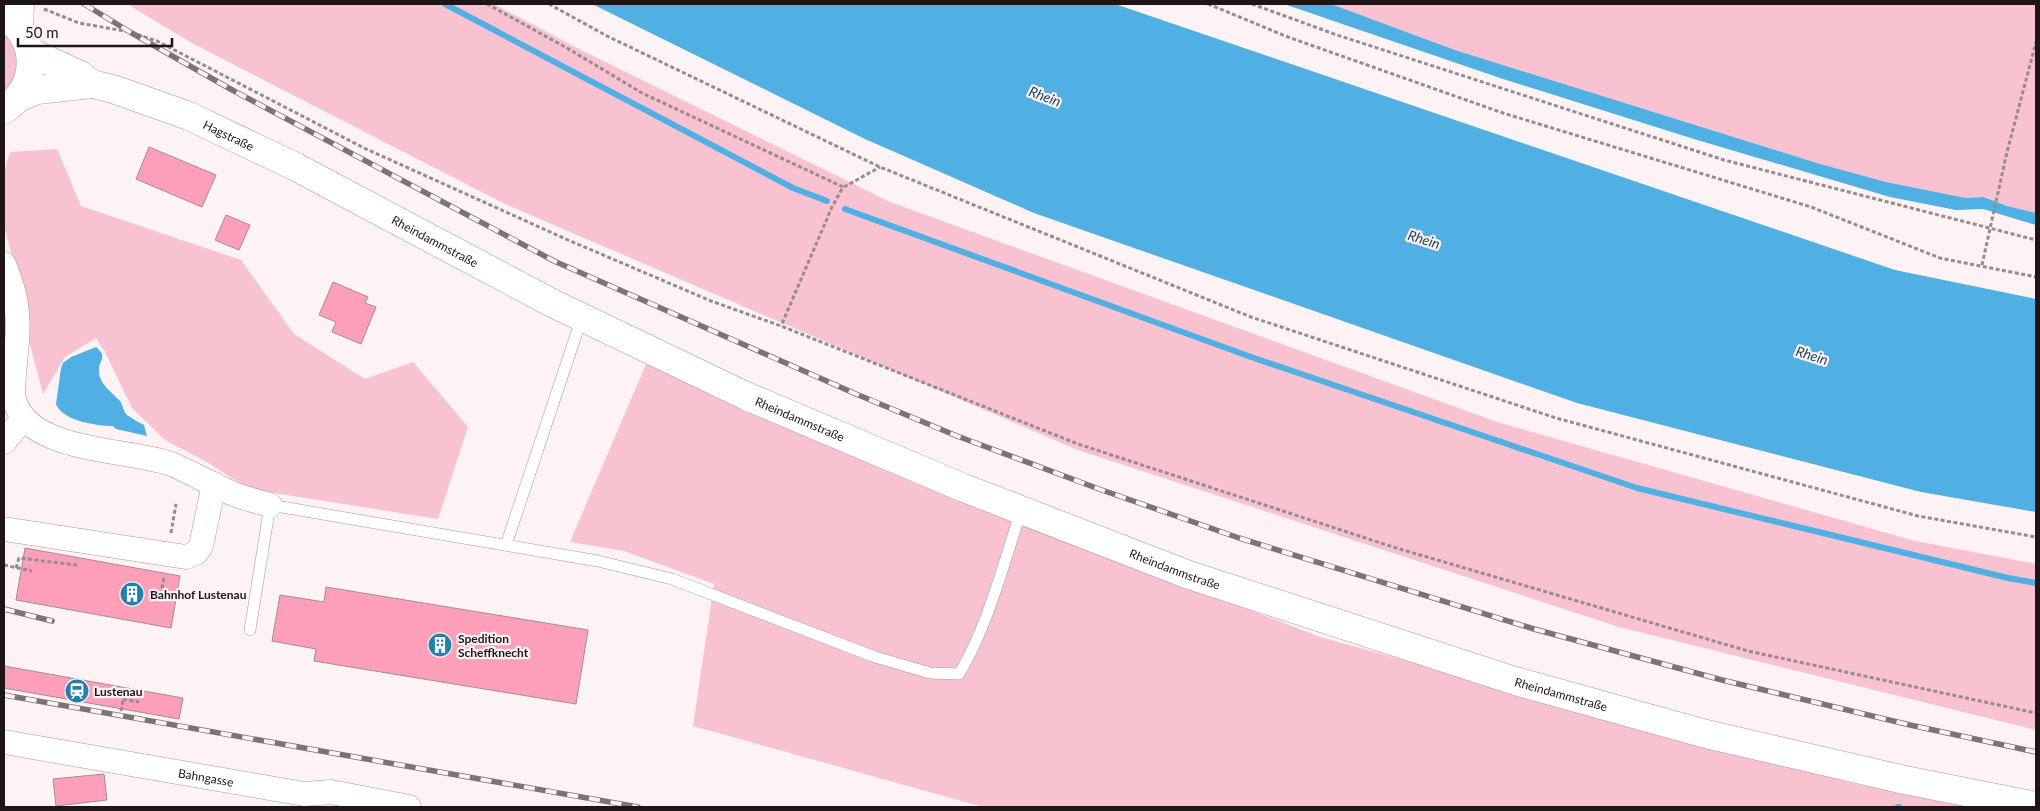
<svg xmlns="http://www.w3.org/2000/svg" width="2040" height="811" font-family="Lato,sans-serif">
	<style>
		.green { fill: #f8c2d0 }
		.water { fill: #50afe3 }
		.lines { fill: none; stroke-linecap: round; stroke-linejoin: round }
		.stream { stroke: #50afe3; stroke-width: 6 }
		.building { fill: #fe9fba; stroke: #a58b92 }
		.service-casing { stroke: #af959b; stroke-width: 12 }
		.minor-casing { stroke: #af959b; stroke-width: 25 }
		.secondary-casing { stroke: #af959b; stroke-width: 29 }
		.primary-casing { stroke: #af959b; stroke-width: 29 }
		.path { stroke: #968b8e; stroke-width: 3; stroke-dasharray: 4 2.5; stroke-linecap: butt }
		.service { stroke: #fff; stroke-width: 11 }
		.minor { stroke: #fff; stroke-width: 24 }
		.secondary { stroke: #fff; stroke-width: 28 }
		.primary { stroke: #fff; stroke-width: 28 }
		.rail-casing { stroke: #7d7375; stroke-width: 5.5 }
		.rail { stroke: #fdf2f4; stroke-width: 4; stroke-dasharray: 11; stroke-linecap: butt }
		.labels { text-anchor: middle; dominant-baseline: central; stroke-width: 4.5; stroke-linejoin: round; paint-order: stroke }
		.street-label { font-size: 12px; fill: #1f1518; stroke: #fdf2f4 }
		.poi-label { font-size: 12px; font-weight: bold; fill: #1f1518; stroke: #fdf2f4; text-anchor: start }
		.water-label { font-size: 14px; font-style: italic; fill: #20485f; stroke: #fdf2f4 }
	</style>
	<rect width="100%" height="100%" fill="#fdf2f4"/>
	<g class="green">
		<path d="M 127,4 L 494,4 L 577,48 L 890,202 L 1497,422 L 1915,541 L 2036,564 L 2036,730 L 1619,627 L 1078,450 L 505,204 L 192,43 Z"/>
		<path d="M 1331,4 L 2036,4 L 2036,213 L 2007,206 L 1985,197 L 1966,198 L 1886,182 L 1817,163 L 1455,50 Z"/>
		<path d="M 4,34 C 24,50 18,78 4,95 Z"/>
		<path d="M 57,149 L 81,206 L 241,260 L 294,334 L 365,379 L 413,362 L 468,427 L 438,519 L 249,489 L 207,462 L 165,440 L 132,408 L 105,352 L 96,338 L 65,357 L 43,394 L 29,341 L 24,300 L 4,226 L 4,172 L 10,152 Z"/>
		<path d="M 649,357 L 1013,519 L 1320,637 L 1855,784 L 1989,807 L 983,807 L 693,726 L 714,584 L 624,551 L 570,542 Z"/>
	</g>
	<g class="water">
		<path d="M 592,4 L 1115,4 L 1895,270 L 2036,299 L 2036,512 L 1921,492 L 1577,403 L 1034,213 L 865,139 Z"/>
		<path d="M 1284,4 L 1331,4 L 1455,50 L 1817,163 L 1886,182 L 1966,198 L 1984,197 L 2007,206 L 2036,213 L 2036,225 L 1983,209 L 1956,210 L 1890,197 L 1694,139 L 1503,79 Z"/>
		<path d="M 96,347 C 109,358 98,360 99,372 C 99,384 113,393 120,401 C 123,405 123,411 127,415 C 133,419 138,422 144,425 L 147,436 L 116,429 L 113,426 C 98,426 62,421 56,404 L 61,368 L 63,363 L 71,357 Z"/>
	</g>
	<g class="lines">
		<g class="stream">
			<path d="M 445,4 L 793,188 L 827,201"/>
			<path d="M 845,209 L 1251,357 L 1637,488 L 2008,578 L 2036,583"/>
			<path d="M 1898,807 L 1899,807"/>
		</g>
	</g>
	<g class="building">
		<path d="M 149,147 L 216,175 L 202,207 L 136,179 Z"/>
		<path d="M 226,215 L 250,225 L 239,250 L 215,240 Z"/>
		<path d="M 333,282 L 368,297 L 365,303 L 376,307 L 361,344 L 332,332 L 336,322 L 319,315 Z"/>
		<path d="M 25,548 L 180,576 L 171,628 L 16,600 Z"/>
		<path d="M 326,587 L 588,630 L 576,704 L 314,661 L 316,649 L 272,641 L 280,595 L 324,602 Z"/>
		<path d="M 4,666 L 183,698 L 179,719 L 4,688 Z"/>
		<path d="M 104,774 L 107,800 L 56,806 L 53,779 Z"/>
	</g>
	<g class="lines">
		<defs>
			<g id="service">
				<path d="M 506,545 L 582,317"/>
				<path d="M 250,630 L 270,505 L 598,561 L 672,579 L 875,657 L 930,673 L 959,674 C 988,626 1003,565 1021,511"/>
			</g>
			<g id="minor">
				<path d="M 4,264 C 9,277 14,290 16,304 C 21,334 13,364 13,394 C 21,453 126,448 171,464 C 193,473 214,486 236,495 C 247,499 259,502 270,505"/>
				<path d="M 4,442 L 23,419"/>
				<path d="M 4,529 L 186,557 L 196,553 L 201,546 L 214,484"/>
				<path id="s1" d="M 4,742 L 304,794 L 331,792 L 409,807"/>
			</g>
			<path id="secondary" d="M 19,29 L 20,4"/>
			<g id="primary">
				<path d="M 4,16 C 40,39 39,87 4,110"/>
				<path d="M 30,52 L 80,75 L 92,84"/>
				<path id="s2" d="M 20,97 L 37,90 L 92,84 L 113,89 L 189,116 L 296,167 L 552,303 L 746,396 L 964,488 L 1189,575 L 1512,680 L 1641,716 L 1706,734 L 1905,780 L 2036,806"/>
			</g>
		</defs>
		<use href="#service" class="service-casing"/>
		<use href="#minor" class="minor-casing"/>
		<use href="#secondary" class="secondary-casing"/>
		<use href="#primary" class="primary-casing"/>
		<g class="path">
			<path d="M 487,4 L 567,48 L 642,93 L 843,187 L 832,207 L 781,326"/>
			<path d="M 549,4 L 607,36 L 880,167 L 1251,317 L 1556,418 L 1918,516 L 2036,537"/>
			<path d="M 1208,4 L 1288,37 L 1503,113 L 1811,207 L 1940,258 L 2036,277"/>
			<path d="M 1252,4 L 1337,35 L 1724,160 L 2036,240"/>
			<path d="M 44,9 L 79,23 L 130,32 L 157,41 L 364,148 L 568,240 L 711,301 L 781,326 L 1078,444 L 1393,547 L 1748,651 L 2036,713"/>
			<path d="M 844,187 L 880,167"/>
			<path d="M 1982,265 L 2007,152 L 2036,42"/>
			<path d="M 171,533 L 176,504"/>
			<path d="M 4,565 L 32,571"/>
			<path d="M 16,568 L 19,558 L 77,565"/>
			<path d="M 160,601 L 164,576"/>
			<path d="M 123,699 L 139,702"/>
			<path d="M 121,711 L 126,686"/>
		</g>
		<use href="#service" class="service"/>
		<use href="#minor" class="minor"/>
		<use href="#secondary" class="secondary"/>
		<use href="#primary" class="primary"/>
		<defs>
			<g id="rail">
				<path d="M 84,4 L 130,32 L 234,91 L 554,261 L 856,394 L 957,436 L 1099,489 L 1239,538 L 1534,629 L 1722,680 L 1910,725 L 2036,752"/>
				<path d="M 4,609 L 52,621"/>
				<path d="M 4,695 L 638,807"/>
			</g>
		</defs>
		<use href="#rail" class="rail-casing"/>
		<use href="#rail" class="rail"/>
	</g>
	<defs>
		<symbol id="building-disc" viewBox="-11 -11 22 22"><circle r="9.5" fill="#237fac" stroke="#fdf2f4"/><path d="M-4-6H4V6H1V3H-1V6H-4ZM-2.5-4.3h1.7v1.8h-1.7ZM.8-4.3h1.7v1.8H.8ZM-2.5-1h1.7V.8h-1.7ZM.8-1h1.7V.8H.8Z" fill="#fff"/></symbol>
		<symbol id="station-disc" viewBox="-11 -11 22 22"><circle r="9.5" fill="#237fac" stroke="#fdf2f4"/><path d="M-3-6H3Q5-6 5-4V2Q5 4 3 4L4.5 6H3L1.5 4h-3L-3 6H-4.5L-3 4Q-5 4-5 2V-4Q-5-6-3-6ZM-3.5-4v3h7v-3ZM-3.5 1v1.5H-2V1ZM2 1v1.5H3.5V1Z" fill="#fff"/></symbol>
	</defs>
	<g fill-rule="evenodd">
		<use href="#building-disc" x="118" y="580" width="28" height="28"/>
		<use href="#building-disc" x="426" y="631" width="28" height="28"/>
		<use href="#station-disc" x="63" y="677" width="28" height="28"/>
	</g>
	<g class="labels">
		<g class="street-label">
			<text stroke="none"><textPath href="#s2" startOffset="220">Hagstraße</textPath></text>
			<text stroke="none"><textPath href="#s2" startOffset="452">Rheindammstraße</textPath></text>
			<text stroke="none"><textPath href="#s2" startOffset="858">Rheindammstraße</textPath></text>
			<text stroke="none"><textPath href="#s2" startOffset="1262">Rheindammstraße</textPath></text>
			<text stroke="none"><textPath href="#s2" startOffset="1668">Rheindammstraße</textPath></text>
			<text stroke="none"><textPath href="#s1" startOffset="205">Bahngasse</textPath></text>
		</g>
		<g class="poi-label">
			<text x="150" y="594">Bahnhof Lustenau</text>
			<text x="458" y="638">Spedition<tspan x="458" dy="14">Scheffknecht</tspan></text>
			<text x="94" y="691">Lustenau</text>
		</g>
		<g class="water-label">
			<text transform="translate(1045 96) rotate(21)">Rhein</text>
			<text transform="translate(1424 239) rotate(17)">Rhein</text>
			<text transform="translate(1812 355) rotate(17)">Rhein</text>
		</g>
	</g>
	<rect width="2040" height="811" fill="none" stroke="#1f1518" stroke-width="10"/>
	<path d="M18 38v8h154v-8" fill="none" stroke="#1f1518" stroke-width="2.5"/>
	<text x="25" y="38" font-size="15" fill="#1f1518" stroke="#fdf2f4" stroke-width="4" paint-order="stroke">50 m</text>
</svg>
